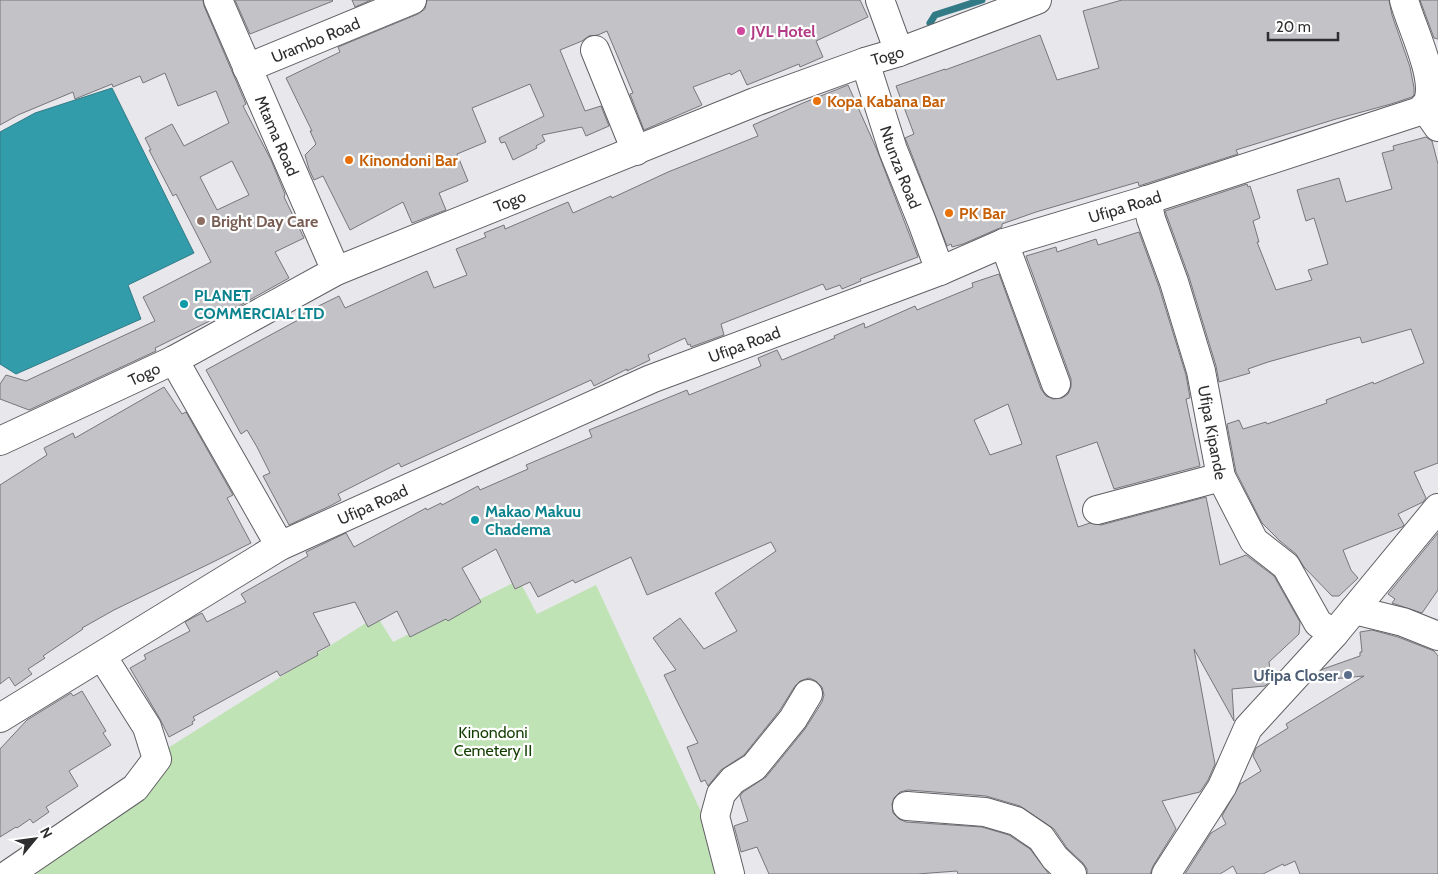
<svg xmlns="http://www.w3.org/2000/svg" width="1438" height="874" font-family="Cabin,sans-serif">
	<style>
		.green { fill: #c0e3b6 }
		.water { fill: #339cab; stroke: #327b86 }
		.lines { fill: none; stroke-linecap: round; stroke-linejoin: round }
		.stream { stroke: #327b86; stroke-width: 7 }
		.building { fill: #c2c2c7; stroke: #76767b; fill-rule: evenodd }
		.minor-casing { stroke: #606064; stroke-width: 30 }
		.minor { stroke: #fff; stroke-width: 28 }
		.hotel-dot { fill: #d1479c; stroke: #fff; stroke-width: 2 }
		.food-dot { fill: #e8710a; stroke: #fff; stroke-width: 2 }
		.education-dot { fill: #8d6e63; stroke: #fff; stroke-width: 2 }
		.culture-dot { fill: #0f9aa8; stroke: #fff; stroke-width: 2 }
		.service-dot { fill: #5c6f8a; stroke: #fff; stroke-width: 2 }
		.labels { text-anchor: middle; dominant-baseline: central; stroke-width: 4.5; stroke-linejoin: round; paint-order: stroke }
		.hotel-label { font-size: 16px; font-weight: bold; fill: #b23c85; stroke: #fff; text-anchor: start }
		.street-label { font-size: 16px; fill: #2e2e30; stroke: #fff }
		.food-label { font-size: 16px; font-weight: bold; fill: #c56008; stroke: #fff; text-anchor: start }
		.education-label { font-size: 16px; font-weight: bold; fill: #785e54; stroke: #fff; text-anchor: start }
		.culture-label { font-size: 16px; font-weight: bold; fill: #0d838f; stroke: #fff; text-anchor: start }
		.service-label { font-size: 16px; font-weight: bold; fill: #4e5e75; stroke: #fff; text-anchor: end }
		.park-label { font-size: 16px; fill: #123d00; stroke: #fff }
	</style>
	<rect width="100%" height="100%" fill="#e7e7ec"/>
	<path class="green" d="M 519,580 L 537,614 L 596,585 L 702,814 L 721,874 L 16,874 L 160,753 L 377,616 L 393,642 Z"/>
	<path class="water" d="M 112,88 L 194,253 L 128,285 L 141,319 L 16,374 L 0,364 L 0,132 L 35,113 Z"/>
	<g class="lines">
		<path class="stream" d="M 930,23 L 935,15 L 982,0"/>
	</g>
	<g class="building">
		<path d="M 0,0 L 203,0 L 204,6 L 246,104 L 243,106 L 271,160 L 285,194 L 284,197 L 304,238 L 275,252 L 289,278 L 228,312 L 155,348 L 156,351 L 29,410 L 0,399 L 0,384 L 6,375 L 26,381 L 155,321 L 143,297 L 211,262 L 176,194 L 173,196 L 149,150 L 151,150 L 145,138 L 172,124 L 184,146 L 229,123 L 216,91 L 178,106 L 165,73 L 143,83 L 140,76 L 113,87 L 112,84 L 75,99 L 73,92 L 18,115 L 0,125 ZM 232,161 L 249,195 L 217,210 L 200,177 Z"/>
		<path d="M 235,0 L 332,0 L 333,1 L 250,34 Z"/>
		<path d="M 352,0 L 371,0 L 355,7 Z"/>
		<path d="M 427,0 L 860,0 L 868,17 L 816,41 L 823,57 L 800,67 L 799,64 L 747,85 L 740,70 L 731,75 L 730,73 L 693,87 L 702,105 L 644,130 L 630,94 L 633,93 L 607,31 L 598,35 L 589,36 L 582,41 L 560,50 L 585,111 L 601,106 L 609,126 L 586,136 L 582,127 L 542,135 L 545,141 L 536,146 L 537,148 L 513,160 L 505,142 L 501,143 L 499,138 L 544,116 L 530,84 L 472,108 L 486,142 L 457,154 L 468,181 L 439,193 L 446,210 L 412,223 L 403,202 L 350,230 L 323,176 L 314,180 L 309,169 L 305,155 L 316,144 L 310,131 L 312,131 L 286,78 L 340,52 L 338,47 L 418,14 L 425,9 Z"/>
		<path d="M 1122,0 L 1389,0 L 1392,15 L 1410,67 L 1414,88 L 1414,95 L 1412,97 L 1391,104 L 1336,119 L 1236,150 L 1238,154 L 1142,185 L 1139,186 L 1138,182 L 1036,212 L 1002,224 L 1002,227 L 963,244 L 952,247 L 951,244 L 947,246 L 908,145 L 905,138 L 914,134 L 896,86 L 945,69 L 945,70 L 1040,35 L 1057,80 L 1099,68 L 1083,11 Z"/>
		<path d="M 1420,0 L 1438,0 L 1438,39 L 1434,38 Z"/>
		<path d="M 848,85 L 877,150 L 918,257 L 860,279 L 861,281 L 842,289 L 840,285 L 826,290 L 823,284 L 721,324 L 724,335 L 691,347 L 690,344 L 688,345 L 685,338 L 648,355 L 650,360 L 627,371 L 627,369 L 594,386 L 591,380 L 401,467 L 399,463 L 338,494 L 341,500 L 332,505 L 289,525 L 263,476 L 270,473 L 257,447 L 247,430 L 241,434 L 206,370 L 298,320 L 296,317 L 339,296 L 345,308 L 427,271 L 434,288 L 467,275 L 456,249 L 486,237 L 484,233 L 504,225 L 505,229 L 568,202 L 573,213 L 611,196 L 612,198 L 668,172 L 758,136 L 753,125 L 803,103 Z"/>
		<path d="M 1426,137 L 1432,141 L 1438,164 L 1438,463 L 1414,472 L 1426,498 L 1423,502 L 1398,514 L 1404,525 L 1402,527 L 1343,550 L 1351,570 L 1358,578 L 1339,596 L 1332,596 L 1304,567 L 1296,554 L 1280,541 L 1262,523 L 1236,472 L 1227,424 L 1239,420 L 1243,429 L 1266,422 L 1267,424 L 1327,403 L 1326,400 L 1373,382 L 1374,384 L 1424,363 L 1411,329 L 1362,343 L 1360,337 L 1329,345 L 1268,362 L 1248,369 L 1250,373 L 1219,382 L 1216,366 L 1189,277 L 1165,211 L 1247,184 L 1248,187 L 1250,186 L 1260,218 L 1253,221 L 1259,242 L 1257,242 L 1276,290 L 1312,280 L 1308,270 L 1328,264 L 1314,218 L 1306,221 L 1297,190 L 1339,178 L 1346,202 L 1392,189 L 1382,153 L 1394,150 L 1393,146 Z"/>
		<path d="M 1139,232 L 1159,287 L 1186,375 L 1190,398 L 1186,399 L 1200,466 L 1114,489 L 1097,442 L 1056,456 L 1078,527 L 1090,523 L 1101,525 L 1206,497 L 1220,565 L 1246,555 L 1274,576 L 1300,622 L 1299,634 L 1269,662 L 1271,680 L 1265,686 L 1232,689 L 1234,721 L 1194,649 L 1215,764 L 1208,780 L 1200,792 L 1162,801 L 1176,829 L 1153,866 L 1150,874 L 1087,874 L 1087,869 L 1083,863 L 1067,848 L 1054,829 L 1020,806 L 986,796 L 908,790 L 900,792 L 894,798 L 892,804 L 893,813 L 899,819 L 906,822 L 982,827 L 1009,835 L 1030,849 L 1049,874 L 958,874 L 957,871 L 917,874 L 769,874 L 757,847 L 741,852 L 734,826 L 748,821 L 740,796 L 743,792 L 766,777 L 805,729 L 822,702 L 824,695 L 822,687 L 816,681 L 809,678 L 800,681 L 795,686 L 780,710 L 744,755 L 721,770 L 708,786 L 705,780 L 701,782 L 687,747 L 698,743 L 664,675 L 676,670 L 653,638 L 680,618 L 704,649 L 737,631 L 715,593 L 776,551 L 771,542 L 647,595 L 631,557 L 575,583 L 573,580 L 538,597 L 530,582 L 515,589 L 496,549 L 462,568 L 481,602 L 448,621 L 446,619 L 410,637 L 397,611 L 368,627 L 355,602 L 313,613 L 330,645 L 317,652 L 318,655 L 280,676 L 277,671 L 193,717 L 195,720 L 192,722 L 193,724 L 169,737 L 160,719 L 130,668 L 146,659 L 144,655 L 190,631 L 185,622 L 194,617 L 202,613 L 207,622 L 246,602 L 241,594 L 308,556 L 306,552 L 346,533 L 354,547 L 426,508 L 427,510 L 441,503 L 442,505 L 478,486 L 480,490 L 528,469 L 526,465 L 592,437 L 589,430 L 687,390 L 689,395 L 761,366 L 758,358 L 777,350 L 782,360 L 835,338 L 834,336 L 864,323 L 865,328 L 915,306 L 917,310 L 973,287 L 972,283 L 999,274 L 1041,389 L 1046,396 L 1053,399 L 1062,398 L 1068,394 L 1071,387 L 1071,379 L 1026,256 L 1056,247 L 1057,252 L 1096,239 L 1098,245 ZM 1008,404 L 1022,444 L 990,455 L 974,420 Z"/>
		<path d="M 164,387 L 182,414 L 186,412 L 233,495 L 227,498 L 251,543 L 211,563 L 114,610 L 82,628 L 83,629 L 43,656 L 45,658 L 28,669 L 32,674 L 15,686 L 9,677 L 0,684 L 0,485 L 47,455 L 44,448 L 73,433 L 75,438 Z"/>
		<path d="M 1438,533 L 1438,590 L 1422,613 L 1392,603 L 1395,599 L 1388,594 Z"/>
		<path d="M 1372,630 L 1398,637 L 1434,651 L 1438,656 L 1438,874 L 1300,874 L 1295,861 L 1284,866 L 1283,864 L 1263,874 L 1237,874 L 1233,866 L 1220,874 L 1185,874 L 1211,833 L 1226,824 L 1222,816 L 1240,784 L 1261,771 L 1253,756 L 1256,748 L 1288,728 L 1286,724 L 1364,676 L 1312,681 L 1323,669 L 1360,656 L 1360,652 L 1362,652 L 1360,632 Z"/>
		<path d="M 82,691 L 106,731 L 103,733 L 111,745 L 69,771 L 78,786 L 46,807 L 49,812 L 33,823 L 30,819 L 17,828 L 16,827 L 0,837 L 0,749 L 27,720 L 71,693 L 73,696 Z"/>
	</g>
	<g class="lines">
		<defs>
			<g id="minor">
				<path id="s1" d="M 218,0 L 336,271"/>
				<path d="M 880,0 L 899,52"/>
				<path d="M 595,50 L 636,151"/>
				<path id="s2" d="M 865,62 L 893,150 L 922,222 L 940,271"/>
				<path id="s3" d="M 247,68 L 412,0"/>
				<path d="M 1424,107 L 1438,127"/>
				<path id="s4" d="M 1147,200 L 1151,219 L 1174,282 L 1201,371 L 1221,477 L 1254,541 L 1286,566 L 1318,623 L 1334,634"/>
				<path d="M 1004,243 L 1056,384"/>
				<path d="M 174,360 L 280,546"/>
				<path id="s5" d="M 0,441 L 174,360 L 336,271 L 755,102 L 865,62 L 899,52 L 1037,0"/>
				<path d="M 1097,510 L 1221,477"/>
				<path d="M 1354,610 L 1403,622 L 1438,636"/>
				<path id="s6" d="M 0,718 L 280,546 L 651,379 L 940,271 L 1004,243 L 1147,200 L 1420,111 C 1424,107 1428,103 1429,98 C 1435,73 1411,26 1404,0"/>
				<path d="M 907,806 L 985,812 L 1016,821 L 1041,838 L 1055,858 L 1072,874"/>
				<path d="M 9,874 L 135,788 L 157,759 L 147,727 L 102,656"/>
				<path d="M 730,874 L 715,816 L 721,794 L 733,780 L 754,767 L 793,719 L 808,694"/>
				<path d="M 1166,874 L 1222,787 L 1248,728 L 1334,634 L 1438,508"/>
			</g>
		</defs>
		<use href="#minor" class="minor-casing"/>
		<use href="#minor" class="minor"/>
	</g>
	<circle class="hotel-dot" cx="741" cy="31" r="5"/>
	<g class="food-dot">
		<circle cx="817" cy="101" r="5"/>
		<circle cx="349" cy="160" r="5"/>
		<circle cx="949" cy="213" r="5"/>
	</g>
	<circle class="education-dot" cx="201" cy="221" r="5"/>
	<g class="culture-dot">
		<circle cx="184" cy="304" r="5"/>
		<circle cx="475" cy="520" r="5"/>
	</g>
	<circle class="service-dot" cx="1348" cy="675" r="5"/>
	<g class="labels">
		<g class="hotel-label">
			<text x="751" y="31">JVL Hotel</text>
		</g>
		<g class="street-label">
			<text stroke="none"><textPath href="#s3" startOffset="74">Urambo Road</textPath></text>
			<text stroke="none"><textPath href="#s5" startOffset="969">Togo</textPath></text>
			<text stroke="none"><textPath href="#s1" startOffset="148">Mtama Road</textPath></text>
			<text stroke="none"><textPath href="#s2" startOffset="111">Ntunza Road</textPath></text>
			<text stroke="none"><textPath href="#s5" startOffset="564">Togo</textPath></text>
			<text stroke="none"><textPath href="#s6" startOffset="1240">Ufipa Road</textPath></text>
			<text stroke="none"><textPath href="#s6" startOffset="835">Ufipa Road</textPath></text>
			<text stroke="none"><textPath href="#s5" startOffset="159">Togo</textPath></text>
			<text stroke="none"><textPath href="#s4" startOffset="242">Ufipa Kipande</textPath></text>
			<text stroke="none"><textPath href="#s6" startOffset="430">Ufipa Road</textPath></text>
		</g>
		<g class="food-label">
			<text x="827" y="101">Kopa Kabana Bar</text>
			<text x="359" y="160">Kinondoni Bar</text>
			<text x="959" y="213">PK Bar</text>
		</g>
		<g class="education-label">
			<text x="211" y="221">Bright Day Care</text>
		</g>
		<g class="culture-label">
			<text x="194" y="295">PLANET<tspan x="194" dy="18">COMMERCIAL LTD</tspan></text>
			<text x="485" y="511">Makao Makuu<tspan x="485" dy="18">Chadema</tspan></text>
		</g>
		<g class="service-label">
			<text x="1338" y="675">Ufipa Closer</text>
		</g>
		<g class="park-label">
			<text x="493" y="732">Kinondoni<tspan x="493" dy="18">Cemetery II</tspan></text>
		</g>
	</g>
	<g transform="translate(35 839) rotate(61)" stroke="#ffffff" stroke-width="4" paint-order="stroke">
	<path d="M0-4L9 19L0 12L-9 19Z" fill="#2e2e30"/>
	<text y="-8" font-size="14" font-weight="bold" text-anchor="middle" fill="#2e2e30">N</text>
	</g>
	<path d="M1268 32v8h70v-8" fill="none" stroke="#2e2e30" stroke-width="2.5"/>
	<text x="1276" y="32" font-size="15" fill="#2e2e30" stroke="#ffffff" stroke-width="4" paint-order="stroke">20 m</text>
</svg>
